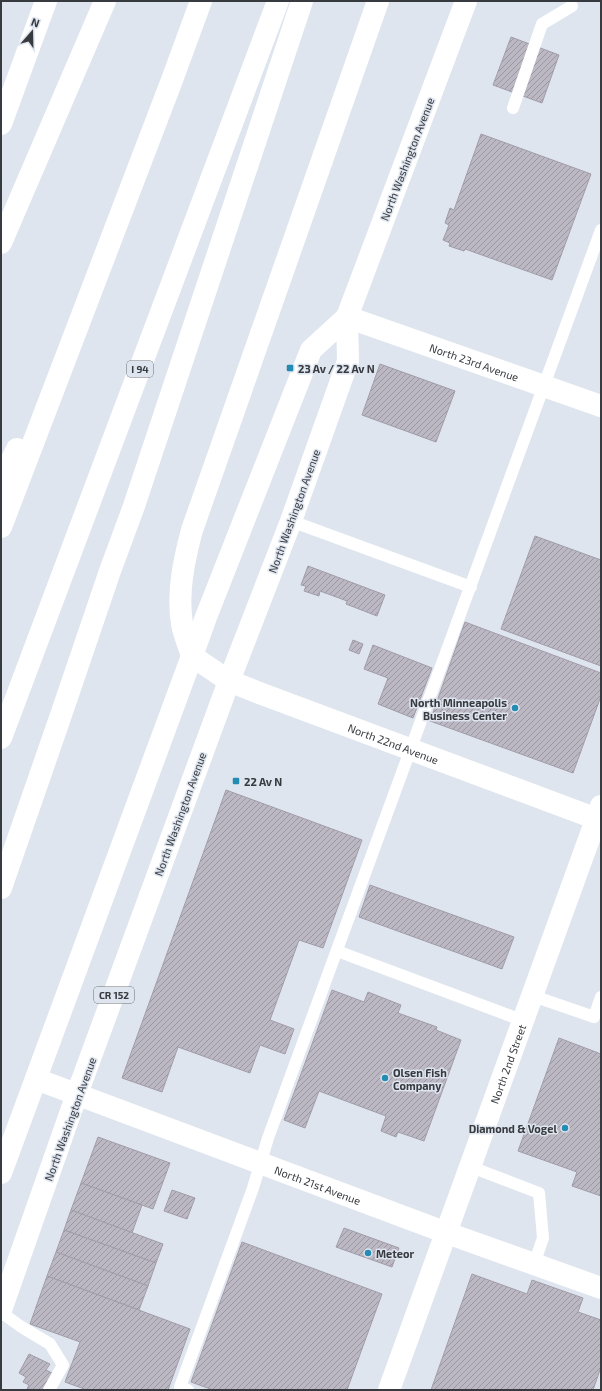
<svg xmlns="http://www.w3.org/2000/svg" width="602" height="1391" font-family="'Exo 2',sans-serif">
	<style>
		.building { fill: url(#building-hatch); stroke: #a19da8 }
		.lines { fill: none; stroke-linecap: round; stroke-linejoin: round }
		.service { stroke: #fff; stroke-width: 12 }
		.minor { stroke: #fff; stroke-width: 22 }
		.tertiary { stroke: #fff; stroke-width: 22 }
		.primary { stroke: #fff; stroke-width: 22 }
		.motorway { stroke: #fff; stroke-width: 22 }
		.poi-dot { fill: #248bb3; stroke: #dee5ef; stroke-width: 1.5 }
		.labels { text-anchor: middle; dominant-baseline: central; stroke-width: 3; stroke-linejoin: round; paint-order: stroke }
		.shield { fill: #dee5ef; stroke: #696d73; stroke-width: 1 }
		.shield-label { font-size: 10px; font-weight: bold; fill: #373a3e }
		.street-label { font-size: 11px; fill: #373a3e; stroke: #dee5ef }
		.poi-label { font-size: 11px; font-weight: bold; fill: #373a3e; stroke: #dee5ef; text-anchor: start }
	</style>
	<defs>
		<pattern id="building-hatch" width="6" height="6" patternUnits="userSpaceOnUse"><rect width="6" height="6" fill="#bcb8c3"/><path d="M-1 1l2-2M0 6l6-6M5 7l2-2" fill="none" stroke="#9a97a0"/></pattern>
	</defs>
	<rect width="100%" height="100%" fill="#dee5ef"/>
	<g class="building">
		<path d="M 511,37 L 559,55 L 542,103 L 493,85 Z"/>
		<path d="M 481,134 L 591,174 L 552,280 L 465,249 L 464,251 L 449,246 L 450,243 L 443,240 L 449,225 L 445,223 L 450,208 L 454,210 Z"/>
		<path d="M 380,364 L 455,391 L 436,442 L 362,415 Z"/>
		<path d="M 535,536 L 601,560 L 601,666 L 501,629 Z"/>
		<path d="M 308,566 L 385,595 L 377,616 L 346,604 L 347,601 L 320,591 L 319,596 L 304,591 L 306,586 L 301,585 Z"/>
		<path d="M 465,622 L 601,673 L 601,696 L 573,773 L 430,721 Z"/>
		<path d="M 353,640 L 363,644 L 359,654 L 349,650 Z"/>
		<path d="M 373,645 L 432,668 L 413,718 L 378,704 L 388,678 L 364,669 Z"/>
		<path d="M 226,790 L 362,840 L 323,948 L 299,940 L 270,1020 L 294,1029 L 285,1054 L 260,1045 L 250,1073 L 178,1047 L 162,1092 L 122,1078 Z"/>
		<path d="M 370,885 L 514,937 L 502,969 L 359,917 Z"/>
		<path d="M 332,990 L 364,1002 L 368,992 L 401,1005 L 398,1013 L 437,1027 L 436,1030 L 461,1040 L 424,1141 L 398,1132 L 396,1137 L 381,1131 L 386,1116 L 319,1091 L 305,1128 L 284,1120 Z"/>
		<path d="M 559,1038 L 601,1054 L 601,1196 L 572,1186 L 577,1172 L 518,1151 Z"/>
		<path d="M 98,1137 L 170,1163 L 153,1209 L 81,1183 Z"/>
		<path d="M 81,1183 L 142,1205 L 132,1233 L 71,1210 Z"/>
		<path d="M 172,1190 L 195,1198 L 187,1219 L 164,1211 Z"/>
		<path d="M 71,1210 L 163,1244 L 156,1263 L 64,1230 Z"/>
		<path d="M 344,1228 L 399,1248 L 392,1267 L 336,1247 Z"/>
		<path d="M 64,1230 L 156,1263 L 148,1286 L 56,1252 Z"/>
		<path d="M 242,1242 L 382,1294 L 347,1390 L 213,1390 L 191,1382 Z"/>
		<path d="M 56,1252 L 148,1286 L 139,1310 L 47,1276 Z"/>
		<path d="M 472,1274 L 527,1294 L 532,1280 L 583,1298 L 578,1312 L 601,1320 L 601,1367 L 593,1390 L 431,1390 Z"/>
		<path d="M 47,1276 L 190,1329 L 168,1390 L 87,1390 L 65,1382 L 80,1342 L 30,1324 Z"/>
		<path d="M 29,1354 L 50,1364 L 46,1370 L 52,1373 L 43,1390 L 27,1389 L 29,1385 L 23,1382 L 26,1377 L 19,1373 Z"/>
	</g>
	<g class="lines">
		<g class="service">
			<path d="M 513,108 L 542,24 L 572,6"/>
			<path d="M 291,521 L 471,587"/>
			<path d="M 337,951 L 524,1021"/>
			<path d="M 533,996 L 594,1017 L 601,997"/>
			<path d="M 471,1167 L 539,1193 L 543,1238 L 534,1264"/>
			<path d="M 1,1312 L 20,1326 L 50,1344 L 63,1365 L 49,1390"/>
			<path d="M 188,1390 L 180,1387 L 253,1188 L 268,1138 L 601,230"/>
		</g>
		<g class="minor">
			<path d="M 1,124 L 46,1"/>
			<path id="s1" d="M 347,317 L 601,406"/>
			<path id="s2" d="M 36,1079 L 447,1233 L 601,1288"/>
		</g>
		<g class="tertiary">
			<path id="s3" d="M 466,1 L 347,317 L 348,361 L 291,521 L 229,681 L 262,694 L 597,819"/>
			<path d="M 192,656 L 206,617 L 311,350 L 347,317"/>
			<path id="s4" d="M 389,1390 L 601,806"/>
		</g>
		<path class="primary" d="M 1,1173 L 192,656 L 229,681 L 77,1094 L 1,1310"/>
		<g class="motorway">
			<path d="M 1,243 L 105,1"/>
			<path d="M 1,482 L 17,449"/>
			<path d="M 1,527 L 172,80 L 201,1"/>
			<path d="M 192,656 C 189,646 184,635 182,624 C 177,592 184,560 192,530 L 378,1"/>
			<path d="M 1,738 L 278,1"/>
			<path d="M 1,888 L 61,715 L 110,571 L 134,506 L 302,1"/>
		</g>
	</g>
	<g class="poi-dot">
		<rect x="286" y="364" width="8" height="8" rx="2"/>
		<circle cx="515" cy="708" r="4"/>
		<rect x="232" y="777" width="8" height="8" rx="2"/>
		<circle cx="385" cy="1078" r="4"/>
		<circle cx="565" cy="1128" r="4"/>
		<circle cx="368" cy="1253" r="4"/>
	</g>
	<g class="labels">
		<g class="shield">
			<rect x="127" y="361" width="26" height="16" rx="3"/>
			<rect x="94" y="987" width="40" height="16" rx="3"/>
		</g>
		<g class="shield-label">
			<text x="140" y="369">I 94</text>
			<text x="114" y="995">CR 152</text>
		</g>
		<g class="street-label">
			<text transform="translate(407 159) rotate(-69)">North Washington Avenue</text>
			<text stroke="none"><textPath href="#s1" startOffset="135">North 23rd Avenue</textPath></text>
			<text transform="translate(294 511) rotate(-70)">North Washington Avenue</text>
			<text stroke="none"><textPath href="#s3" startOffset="899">North 22nd Avenue</textPath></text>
			<text transform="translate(180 814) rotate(-70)">North Washington Avenue</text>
			<text stroke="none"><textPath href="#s4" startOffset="347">North 2nd Street</textPath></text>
			<text transform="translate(70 1119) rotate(-70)">North Washington Avenue</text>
			<text stroke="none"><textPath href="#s2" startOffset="301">North 21st Avenue</textPath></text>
		</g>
		<g class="poi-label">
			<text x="298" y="368">23 Av / 22 Av N</text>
			<text x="507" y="702" text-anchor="end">North Minneapolis<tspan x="507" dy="13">Business Center</tspan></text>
			<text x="244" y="781">22 Av N</text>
			<text x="393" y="1072">Olsen Fish<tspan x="393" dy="13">Company</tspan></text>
			<text x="557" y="1128" text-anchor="end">Diamond &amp; Vogel</text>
			<text x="376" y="1253">Meteor</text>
		</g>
	</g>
	<rect width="602" height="1391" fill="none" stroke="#373a3e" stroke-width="4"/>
	<g transform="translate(32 32) rotate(20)" stroke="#dee5ef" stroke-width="3" paint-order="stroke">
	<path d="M0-3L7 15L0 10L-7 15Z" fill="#373a3e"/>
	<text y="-6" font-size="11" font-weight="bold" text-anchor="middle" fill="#373a3e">N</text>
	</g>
</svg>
